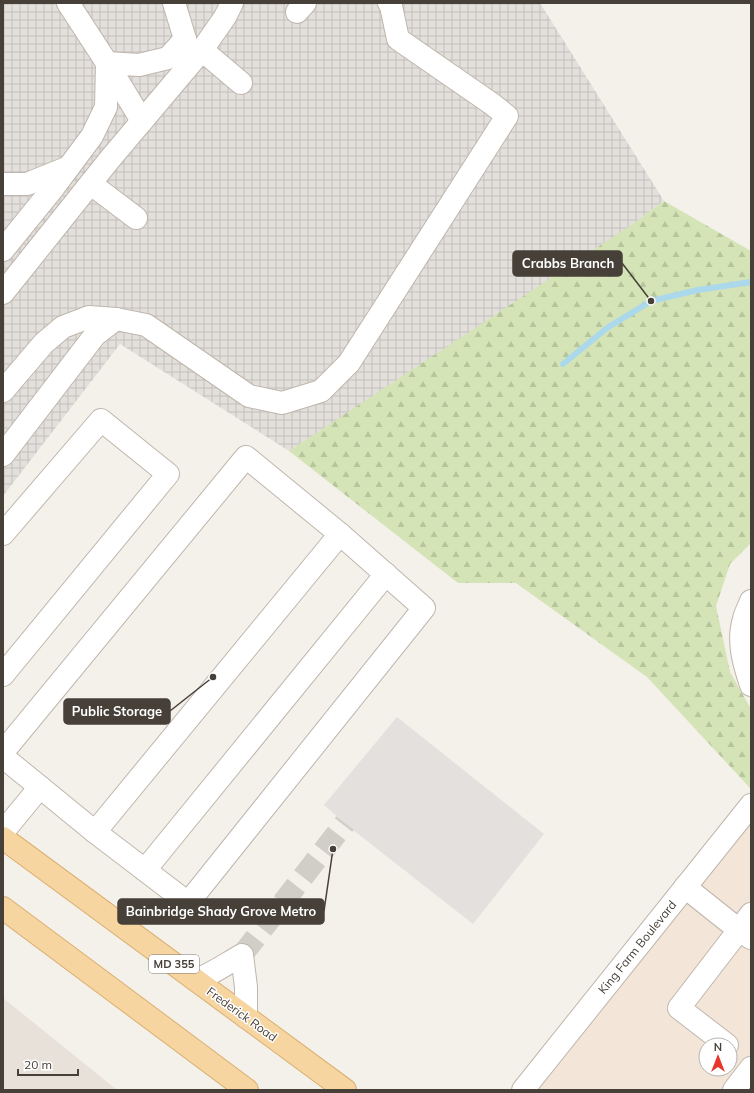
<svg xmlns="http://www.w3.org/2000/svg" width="754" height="1093" font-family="Mulish,sans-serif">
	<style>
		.residential { fill: #e7e1d9 }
		.commercial { fill: #f3e5d7; fill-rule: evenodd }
		.industrial { fill: url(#industrial-grid) }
		.forest { fill: url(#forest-firs) }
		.parking { fill: #e3e0de }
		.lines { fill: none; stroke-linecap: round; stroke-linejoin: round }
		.stream { stroke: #acd8eb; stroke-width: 6 }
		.minor-tunnel { stroke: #d1cdc7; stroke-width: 22; stroke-dasharray: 22 11; stroke-linecap: butt }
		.minor-casing { stroke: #bfb6ad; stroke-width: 24 }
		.major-casing { stroke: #dbb071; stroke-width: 24 }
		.minor { stroke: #fff; stroke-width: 22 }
		.major { stroke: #f6d5a0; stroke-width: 22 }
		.labels { text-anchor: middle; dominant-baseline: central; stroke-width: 3; stroke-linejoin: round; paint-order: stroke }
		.shield { fill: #fff; stroke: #7e7974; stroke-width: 1 }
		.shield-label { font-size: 11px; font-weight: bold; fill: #474039 }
		.street-label { font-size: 12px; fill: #474039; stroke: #fff }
		.leader { fill: none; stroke: #474039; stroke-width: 1.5 }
		.callout-dot { fill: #474039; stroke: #fff; stroke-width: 1.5 }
		.callout { fill: #474039; stroke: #474039; stroke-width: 1.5 }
		.callout-label { font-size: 13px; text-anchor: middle; font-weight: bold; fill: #fff }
	</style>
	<defs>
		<pattern id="industrial-grid" width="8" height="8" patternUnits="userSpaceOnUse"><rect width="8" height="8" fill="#e3dfdb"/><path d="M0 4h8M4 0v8" fill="none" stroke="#c4c0bd"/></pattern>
		<pattern id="forest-firs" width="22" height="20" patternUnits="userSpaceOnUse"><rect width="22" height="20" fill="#d4e4b6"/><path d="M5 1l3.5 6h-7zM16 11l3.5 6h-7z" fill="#b7c59d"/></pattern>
	</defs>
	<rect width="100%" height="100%" fill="#f4f0ea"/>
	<path class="residential" d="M 3,998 L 117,1090 L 3,1090 Z"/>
	<path class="commercial" d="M 751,805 L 751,1090 L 523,1090 ZM 706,1045 L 730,1045 L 730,1069 L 706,1069 Z"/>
	<path class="industrial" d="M 3,3 L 540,3 L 664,201 L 631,225 L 615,241 L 289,451 L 120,344 L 3,496 Z"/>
	<path class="forest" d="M 664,201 L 751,251 L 751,543 L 730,564 L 716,606 L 730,672 L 751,709 L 751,789 L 647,677 L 516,583 L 458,583 L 289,451 L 631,225 Z"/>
	<path class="parking" d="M 397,717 L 544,834 L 473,924 L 353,830 L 324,805 Z"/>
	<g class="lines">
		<path class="stream" d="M 563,364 L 607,328 L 651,301 L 698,290 L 751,282"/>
		<path class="minor-tunnel" d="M 242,955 L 345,823"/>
		<defs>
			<g id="minor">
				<path d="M 68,3 L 107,63 L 142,121"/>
				<path d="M 174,3 L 185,39 L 184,54"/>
				<path d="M 297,12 L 305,3"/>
				<path d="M 202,50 L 241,83"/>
				<path d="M 3,184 L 27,184 L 69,167"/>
				<path d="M 91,184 L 136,218"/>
				<path d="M 3,250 L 54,187 L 92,136 L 106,107 L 107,63 L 139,65 L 168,58 L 185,39"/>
				<path d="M 3,293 L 110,159 L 202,50 L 225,17 L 232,3"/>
				<path d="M 3,391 L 44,343 L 63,327 L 89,317 L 116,319 L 146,325 L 249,396 L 282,403 L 321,391 L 349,363 L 507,116 L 492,104 L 398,39 L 391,6 L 389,3"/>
				<path d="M 3,455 L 95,335 L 116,319"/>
				<path d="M 3,534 L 101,420 L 168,474 L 3,675"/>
				<path d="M 751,601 C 749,607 745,613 744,619 C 737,641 744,664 751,685"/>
				<path d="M 3,752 L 246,457 L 340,534 L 95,832 L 40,787 L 3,832"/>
				<path d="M 3,757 L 40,787"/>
				<path d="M 95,832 L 188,903 L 424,608 L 340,534"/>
				<path d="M 145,870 L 386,574"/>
				<path d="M 685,887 L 739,930 L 679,1008 L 727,1045"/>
				<path d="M 751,914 L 739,930 L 751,938"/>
				<path d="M 196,980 C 212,974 226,964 242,955 L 246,987 L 246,1017"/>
				<path d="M 523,1090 L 751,805"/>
				<path d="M 734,1090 L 751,1068"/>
			</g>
			<g id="major">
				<path d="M 3,838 L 345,1090"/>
				<path d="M 3,908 L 247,1090"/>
			</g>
		</defs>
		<use href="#minor" class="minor-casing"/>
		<use href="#major" class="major-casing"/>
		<use href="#minor" class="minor"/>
		<use href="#major" class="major"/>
	</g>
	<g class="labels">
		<rect class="shield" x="149" y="955" width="50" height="18" rx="3"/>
		<g class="shield-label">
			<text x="174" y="964">MD 355</text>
		</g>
		<g class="street-label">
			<text transform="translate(637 947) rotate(-51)">King Farm Boulevard</text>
			<text transform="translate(242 1014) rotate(36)">Frederick Road</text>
		</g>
	</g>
	<path class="leader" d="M651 301L622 263M213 677L170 711M333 849L324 911"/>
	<g class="callout-dot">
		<circle cx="651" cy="301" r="4"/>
		<circle cx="213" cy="677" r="4"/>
		<circle cx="333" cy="849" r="4"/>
	</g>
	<g class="callout">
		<rect x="513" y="251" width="109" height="25" rx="4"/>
		<rect x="64" y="699" width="106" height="25" rx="4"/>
		<rect x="118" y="899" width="206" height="25" rx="4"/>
	</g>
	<g class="callout-label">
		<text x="568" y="268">Crabbs Branch</text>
		<text x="117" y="716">Public Storage</text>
		<text x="221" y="916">Bainbridge Shady Grove Metro</text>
	</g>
	<rect width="754" height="1093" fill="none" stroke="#474039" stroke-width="8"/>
	<g transform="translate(718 1057)"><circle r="19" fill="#ffffff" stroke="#b5b3b0"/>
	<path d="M0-3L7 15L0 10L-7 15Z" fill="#e9352c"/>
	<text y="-6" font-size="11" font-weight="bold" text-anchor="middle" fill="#474039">N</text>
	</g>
	<path d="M18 1069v6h60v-6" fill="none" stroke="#474039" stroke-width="2"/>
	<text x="24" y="1069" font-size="12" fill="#474039" stroke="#ffffff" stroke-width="3" paint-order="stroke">20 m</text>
</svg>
